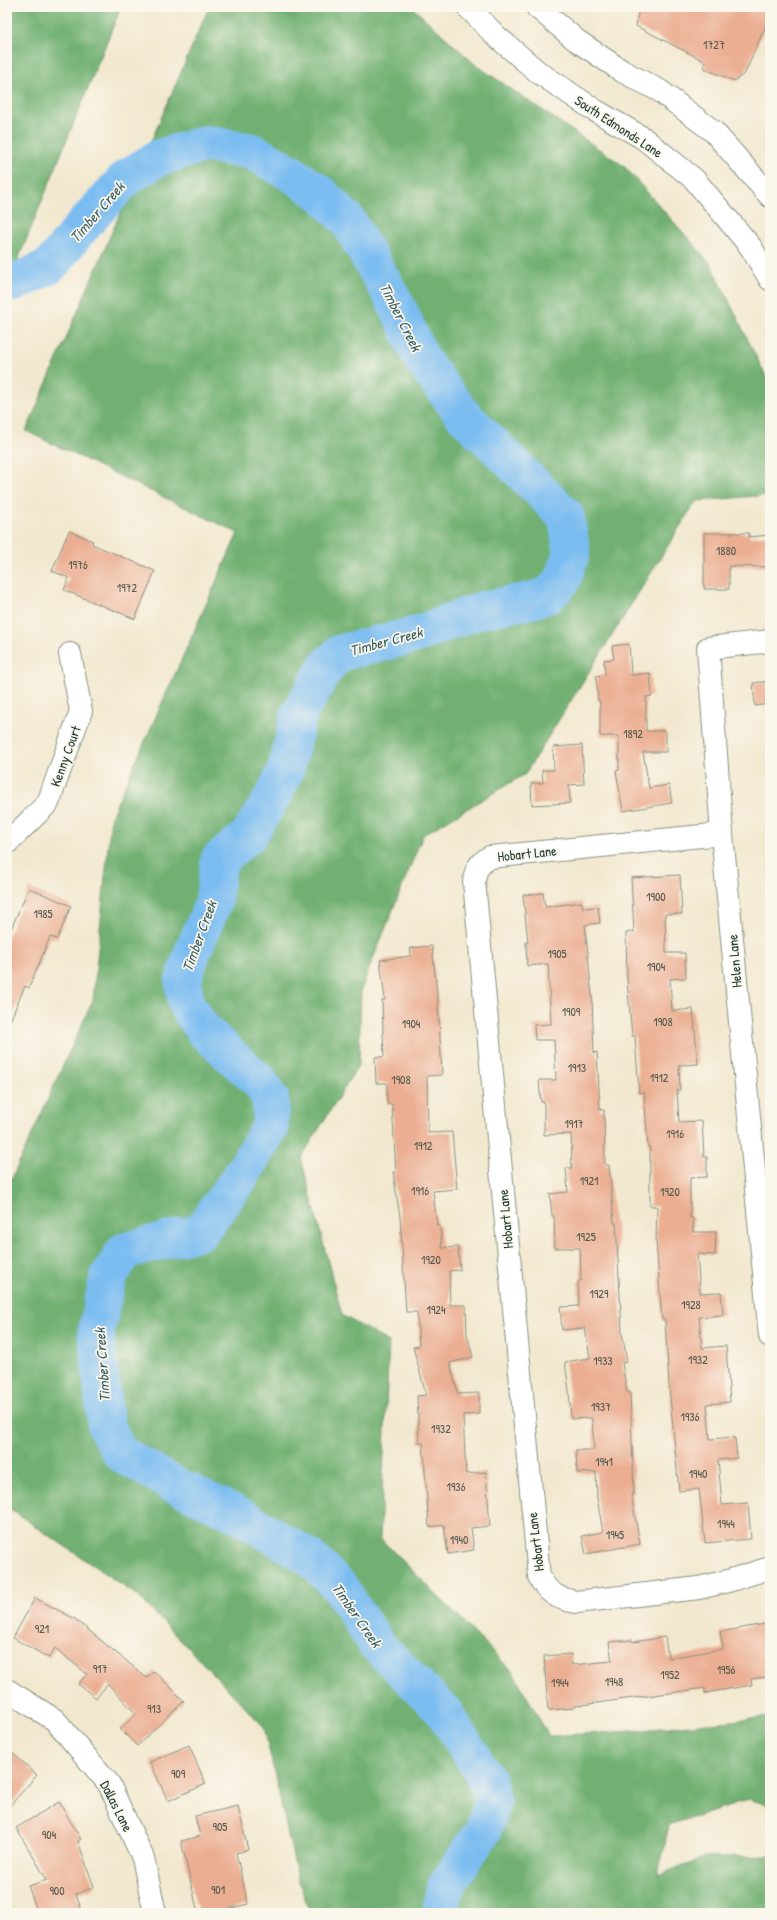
<svg xmlns="http://www.w3.org/2000/svg" width="777" height="1920" font-family="'Patrick Hand',sans-serif">
	<style>
		.forest { fill: #71b072; stroke: #487653 }
		.lines { fill: none; stroke-linecap: round; stroke-linejoin: round }
		.river { stroke: #7cbdf1; stroke-width: 37 }
		.building { fill: #ebae92 }
		.street-casing { stroke: #889282; stroke-width: 24 }
		.secondary-casing { stroke: #889282; stroke-width: 24 }
		.street { stroke: #fff; stroke-width: 22 }
		.secondary { stroke: #fff; stroke-width: 22 }
		.labels { text-anchor: middle; dominant-baseline: central; stroke-width: 3.5; stroke-linejoin: round; paint-order: stroke }
		.number-label { font-size: 12px; fill: #52594c }
		.street-label { font-size: 14px; fill: #1f3d34; stroke: #fbf7ec }
		.water-label { font-size: 15px; font-style: italic; fill: #365d63; stroke: #fbf7ec }
	</style>
	<rect width="100%" height="100%" fill="#fbf7ec"/>
	<filter id="ink" filterUnits="userSpaceOnUse"><feTurbulence type="fractalNoise" baseFrequency=".025" numOctaves="2"/><feDisplacementMap in="SourceGraphic" scale="8" xChannelSelector="R" yChannelSelector="G"/><feConvolveMatrix kernelMatrix="1 2 1 2 8 2 1 2 1" color-interpolation-filters="sRGB"/></filter>
	<filter id="wash" filterUnits="userSpaceOnUse"><feTurbulence type="fractalNoise" baseFrequency=".012" numOctaves="4" result="noise"/><feDisplacementMap in="SourceGraphic" scale="16" xChannelSelector="R" yChannelSelector="G"/><feGaussianBlur stdDeviation="0.9" result="paint"/><feColorMatrix in="noise" values="0 0 0 0 0 0 0 0 0 0 0 0 0 0 0 0 0 1.4 0 .05"/><feComposite in="paint" operator="in"/></filter>
	<g filter="url(#wash)">
		<rect width="100%" height="100%" fill="#f2e8cf"/>
		<g class="forest">
			<path d="M 7,7 L 121,7 L 7,287 Z"/>
			<path d="M 209,7 L 412,7 L 476,65 L 624,166 L 711,264 L 770,385 L 770,495 L 696,501 L 525,774 L 423,835 L 361,989 L 359,1064 L 301,1158 L 342,1315 L 389,1342 L 380,1538 L 513,1672 L 549,1736 L 631,1731 L 770,1717 L 770,1806 L 749,1799 L 669,1825 L 658,1875 L 706,1857 L 770,1856 L 770,1913 L 310,1913 L 298,1879 L 264,1727 L 138,1596 L 7,1507 L 7,1189 L 93,1000 L 111,817 L 238,533 L 26,431 Z"/>
		</g>
		<g class="lines">
			<path class="river" d="M 7,281 L 14,283 L 50,266 L 79,230 L 126,178 L 158,158 L 205,144 L 251,151 L 289,172 L 320,193 L 348,221 L 396,304 L 422,360 L 463,415 L 566,516 L 572,552 L 562,581 L 549,595 L 533,600 L 481,610 L 415,635 L 340,653 L 326,667 L 299,714 L 286,769 L 276,791 L 249,835 L 219,860 L 213,903 L 192,953 L 183,982 L 186,1004 L 203,1030 L 260,1082 L 271,1100 L 270,1127 L 241,1176 L 200,1232 L 124,1251 L 108,1278 L 96,1332 L 106,1427 L 120,1453 L 173,1484 L 241,1516 L 310,1558 L 339,1586 L 376,1644 L 444,1712 L 488,1781 L 492,1803 L 483,1831 L 444,1889 L 440,1913"/>
		</g>
		<g id="blocks">
			<g class="building">
				<path d="M 639,7 L 770,7 L 770,16 L 745,73 L 735,81 L 705,69 L 704,61 L 636,26 Z"/>
				<path d="M 69,531 L 93,541 L 92,544 L 155,571 L 135,619 L 64,590 L 69,578 L 52,571 Z"/>
				<path d="M 704,533 L 749,533 L 749,537 L 770,535 L 770,567 L 729,566 L 729,589 L 704,589 Z"/>
				<path d="M 629,644 L 631,675 L 650,673 L 652,696 L 646,697 L 646,731 L 666,731 L 666,752 L 643,752 L 649,788 L 669,785 L 672,803 L 623,811 L 616,771 L 619,770 L 619,736 L 600,736 L 600,701 L 598,701 L 596,676 L 605,675 L 604,660 L 614,659 L 612,646 Z"/>
				<path d="M 770,681 L 770,704 L 755,706 L 753,683 Z"/>
				<path d="M 582,745 L 584,784 L 569,785 L 570,803 L 532,805 L 531,783 L 543,783 L 542,770 L 554,770 L 553,747 Z"/>
				<path d="M 680,875 L 682,914 L 665,914 L 666,953 L 685,953 L 686,978 L 670,979 L 672,1011 L 693,1009 L 698,1064 L 679,1065 L 680,1090 L 677,1090 L 679,1122 L 702,1121 L 704,1157 L 707,1157 L 707,1177 L 690,1178 L 690,1218 L 693,1218 L 693,1232 L 716,1232 L 715,1255 L 697,1254 L 700,1293 L 721,1292 L 723,1315 L 699,1317 L 702,1348 L 726,1346 L 730,1402 L 707,1404 L 710,1439 L 735,1437 L 737,1458 L 718,1460 L 722,1505 L 748,1503 L 751,1539 L 705,1543 L 699,1489 L 679,1491 L 669,1386 L 665,1320 L 662,1320 L 656,1240 L 657,1206 L 650,1206 L 650,1147 L 648,1147 L 644,1092 L 639,1093 L 635,1036 L 632,1036 L 627,980 L 626,933 L 634,932 L 631,878 Z"/>
				<path d="M 29,888 L 71,906 L 57,939 L 50,937 L 29,988 L 25,986 L 7,1028 L 7,938 Z"/>
				<path d="M 543,893 L 545,907 L 582,902 L 583,908 L 598,907 L 600,923 L 585,925 L 592,997 L 594,1053 L 597,1052 L 600,1110 L 604,1110 L 605,1165 L 609,1165 L 614,1223 L 616,1223 L 622,1332 L 627,1362 L 622,1363 L 627,1392 L 630,1392 L 634,1494 L 631,1494 L 640,1544 L 586,1554 L 582,1536 L 603,1532 L 597,1498 L 596,1472 L 577,1473 L 576,1450 L 594,1450 L 592,1418 L 571,1419 L 569,1391 L 565,1362 L 590,1358 L 585,1328 L 562,1330 L 560,1307 L 579,1306 L 578,1281 L 581,1281 L 580,1248 L 555,1248 L 554,1216 L 552,1216 L 550,1194 L 568,1192 L 566,1168 L 572,1168 L 571,1134 L 544,1135 L 544,1102 L 541,1102 L 539,1080 L 556,1080 L 554,1040 L 535,1040 L 534,1025 L 551,1024 L 548,964 L 527,966 L 526,942 L 528,942 L 523,895 Z"/>
				<path d="M 432,946 L 438,1002 L 442,1075 L 427,1076 L 428,1133 L 452,1132 L 457,1189 L 433,1191 L 437,1226 L 440,1225 L 442,1248 L 458,1247 L 460,1270 L 449,1271 L 450,1305 L 466,1305 L 467,1334 L 473,1357 L 450,1363 L 458,1394 L 479,1393 L 479,1414 L 463,1415 L 466,1474 L 486,1472 L 490,1526 L 471,1528 L 474,1550 L 448,1554 L 444,1525 L 429,1527 L 423,1443 L 419,1443 L 417,1396 L 426,1395 L 413,1347 L 419,1346 L 417,1312 L 406,1312 L 400,1217 L 393,1172 L 396,1172 L 392,1104 L 387,1104 L 387,1083 L 376,1083 L 375,1057 L 384,1057 L 382,1000 L 385,1000 L 380,960 L 411,956 L 410,948 Z"/>
				<path d="M 35,1598 L 75,1619 L 147,1678 L 154,1671 L 184,1701 L 137,1746 L 120,1729 L 136,1714 L 108,1684 L 96,1698 L 78,1684 L 87,1674 L 55,1648 L 49,1658 L 13,1638 Z"/>
				<path d="M 770,1623 L 770,1677 L 751,1679 L 752,1685 L 705,1693 L 705,1688 L 575,1706 L 575,1708 L 548,1710 L 544,1656 L 571,1654 L 572,1665 L 612,1661 L 609,1642 L 632,1640 L 633,1642 L 665,1637 L 668,1658 L 723,1649 L 720,1632 Z"/>
				<path d="M 189,1745 L 206,1784 L 168,1801 L 150,1762 Z"/>
				<path d="M 7,1748 L 37,1775 L 7,1809 Z"/>
				<path d="M 59,1802 L 81,1839 L 78,1841 L 94,1887 L 76,1894 L 83,1913 L 38,1913 L 28,1886 L 47,1880 L 16,1828 Z"/>
				<path d="M 238,1806 L 248,1850 L 236,1853 L 248,1904 L 210,1913 L 198,1913 L 181,1841 L 200,1836 L 195,1816 Z"/>
			</g>
		</g>
	</g>
	<g filter="url(#ink)">
		<use href="#blocks" fill-opacity="0" stroke="#889282" stroke-width="1"/>
		<g class="lines">
			<defs>
				<g id="street">
					<path d="M 770,641 L 708,648 L 722,834 L 770,1336"/>
					<path d="M 722,834 L 490,857 C 479,863 475,870 474,882 L 539,1576 C 547,1593 558,1599 576,1602 L 699,1588 L 728,1581 L 770,1568"/>
					<path d="M 7,843 L 48,803 L 81,711 L 70,654"/>
					<path d="M 7,1690 L 55,1720 L 109,1784 L 143,1858 L 155,1913"/>
				</g>
				<g id="secondary">
					<path d="M 468,7 L 495,35 L 538,72 L 596,111 L 643,138 L 694,179 L 750,246 L 770,279"/>
					<path d="M 537,7 L 576,40 L 622,71 L 660,91 L 714,132 L 770,196"/>
				</g>
			</defs>
			<use href="#street" class="street-casing"/>
			<use href="#secondary" class="secondary-casing"/>
			<use href="#street" class="street"/>
			<use href="#secondary" class="secondary"/>
		</g>
	</g>
	<g class="labels">
		<g class="number-label">
			<text x="714" y="44">1727</text>
			<text x="726" y="550">1880</text>
			<text x="78" y="564">1976</text>
			<text x="127" y="587">1972</text>
			<text x="633" y="733">1892</text>
			<text x="656" y="896">1900</text>
			<text x="43" y="913">1985</text>
			<text x="557" y="953">1905</text>
			<text x="656" y="966">1904</text>
			<text x="571" y="1011">1909</text>
			<text x="663" y="1021">1908</text>
			<text x="411" y="1023">1904</text>
			<text x="577" y="1067">1913</text>
			<text x="659" y="1077">1912</text>
			<text x="401" y="1079">1908</text>
			<text x="574" y="1123">1917</text>
			<text x="675" y="1133">1916</text>
			<text x="423" y="1145">1912</text>
			<text x="589" y="1180">1921</text>
			<text x="420" y="1190">1916</text>
			<text x="670" y="1191">1920</text>
			<text x="586" y="1236">1925</text>
			<text x="431" y="1259">1920</text>
			<text x="599" y="1293">1929</text>
			<text x="691" y="1304">1928</text>
			<text x="436" y="1309">1924</text>
			<text x="698" y="1359">1932</text>
			<text x="603" y="1360">1933</text>
			<text x="601" y="1406">1937</text>
			<text x="690" y="1416">1936</text>
			<text x="441" y="1428">1932</text>
			<text x="604" y="1461">1941</text>
			<text x="698" y="1473">1940</text>
			<text x="456" y="1486">1936</text>
			<text x="726" y="1523">1944</text>
			<text x="615" y="1534">1945</text>
			<text x="459" y="1539">1940</text>
			<text x="42" y="1628">921</text>
			<text x="100" y="1668">917</text>
			<text x="726" y="1669">1956</text>
			<text x="670" y="1674">1952</text>
			<text x="614" y="1681">1948</text>
			<text x="560" y="1682">1944</text>
			<text x="154" y="1708">913</text>
			<text x="178" y="1773">909</text>
			<text x="220" y="1826">905</text>
			<text x="49" y="1834">904</text>
			<text x="218" y="1889">901</text>
			<text x="57" y="1890">900</text>
		</g>
		<g class="street-label">
			<text transform="translate(619 126) rotate(33)">South Edmonds Lane</text>
			<text transform="translate(65 756) rotate(-70)">Kenny Court</text>
			<text transform="translate(527 853) rotate(-6)">Hobart Lane</text>
			<text transform="translate(734 961) rotate(-95)">Helen Lane</text>
			<text transform="translate(505 1219) rotate(-95)">Hobart Lane</text>
			<text transform="translate(535 1542) rotate(-97)">Hobart Lane</text>
			<text transform="translate(117 1806) rotate(63)">Dallas Lane</text>
		</g>
		<g class="water-label">
			<text transform="translate(97 212) rotate(-49)">Timber Creek</text>
			<text transform="translate(401 317) rotate(63)">Timber Creek</text>
			<text transform="translate(386 641) rotate(-15)">Timber Creek</text>
			<text transform="translate(199 936) rotate(-70)">Timber Creek</text>
			<text transform="translate(102 1365) rotate(-94)">Timber Creek</text>
			<text transform="translate(357 1615) rotate(55)">Timber Creek</text>
		</g>
	</g>
	<rect width="777" height="1920" fill="none" stroke="#fbf7ec" stroke-width="24"/>
</svg>
